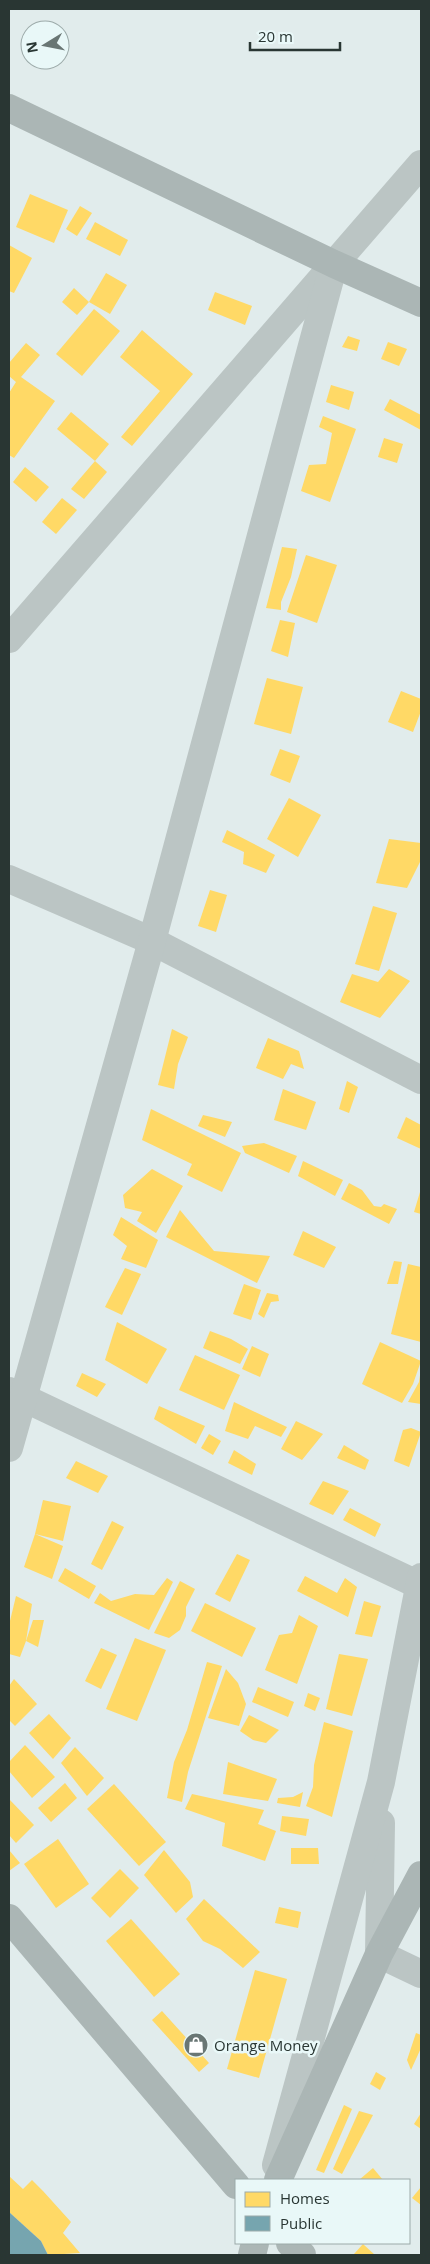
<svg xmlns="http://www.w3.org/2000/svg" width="430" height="2264" font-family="'Open Sans',sans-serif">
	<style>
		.homes { fill: #ffd966 }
		.public { fill: #76a5af }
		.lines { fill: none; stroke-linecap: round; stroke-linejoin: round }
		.street { stroke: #bbc5c4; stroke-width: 28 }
		.secondary { stroke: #abb6b5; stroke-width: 28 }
		.labels { text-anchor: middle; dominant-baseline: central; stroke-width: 5; stroke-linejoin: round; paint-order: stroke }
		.poi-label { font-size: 15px; fill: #293633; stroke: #e9f8f8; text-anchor: start }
	</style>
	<rect width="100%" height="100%" fill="#e1ecec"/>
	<g class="homes">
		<path d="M 30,194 L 68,210 L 54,243 L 16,227 Z"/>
		<path d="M 80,206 L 92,213 L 77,236 L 66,229 Z"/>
		<path d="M 95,222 L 128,240 L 120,256 L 86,239 Z"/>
		<path d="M 9,245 L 32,258 L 14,293 L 9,291 Z"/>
		<path d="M 106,273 L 127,285 L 110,314 L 89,302 Z"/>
		<path d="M 74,288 L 89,302 L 77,315 L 62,302 Z"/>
		<path d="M 215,292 L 252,306 L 245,325 L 208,310 Z"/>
		<path d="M 94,309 L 120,331 L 82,376 L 56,354 Z"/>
		<path d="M 142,330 L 193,374 L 132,446 L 121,437 L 160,391 L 120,357 Z"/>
		<path d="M 348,336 L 360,340 L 357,351 L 342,347 Z"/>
		<path d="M 388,342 L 407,349 L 399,366 L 381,359 Z"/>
		<path d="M 26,343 L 40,355 L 21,377 L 55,401 L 14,458 L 9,455 L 9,393 L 16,382 L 9,376 L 9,363 Z"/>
		<path d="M 331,385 L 354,392 L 349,410 L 326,402 Z"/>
		<path d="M 390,399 L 421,415 L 421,430 L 384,410 Z"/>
		<path d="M 71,412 L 109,444 L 95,461 L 57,429 Z"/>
		<path d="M 323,416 L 356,429 L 330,502 L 301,491 L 309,465 L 326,464 L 332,433 L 319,427 Z"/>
		<path d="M 384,438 L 403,444 L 397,463 L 378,457 Z"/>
		<path d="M 95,461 L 107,472 L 84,499 L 71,489 Z"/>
		<path d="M 25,467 L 49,487 L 36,502 L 13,482 Z"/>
		<path d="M 62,498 L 77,510 L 56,534 L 42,522 Z"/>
		<path d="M 282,547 L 297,549 L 291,577 L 281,602 L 281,610 L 266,608 Z"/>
		<path d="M 306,555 L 337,565 L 317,623 L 287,612 Z"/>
		<path d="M 280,620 L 295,623 L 288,657 L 271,651 Z"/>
		<path d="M 267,678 L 303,687 L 291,734 L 254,724 Z"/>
		<path d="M 401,691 L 421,699 L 421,711 L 413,732 L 388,722 Z"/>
		<path d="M 280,749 L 300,756 L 290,783 L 270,775 Z"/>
		<path d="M 289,798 L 321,815 L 298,857 L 267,839 Z"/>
		<path d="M 227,830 L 275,855 L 266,873 L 243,864 L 244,852 L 222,842 Z"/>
		<path d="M 389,839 L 421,843 L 421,860 L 407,888 L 376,883 Z"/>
		<path d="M 210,890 L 227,895 L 216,932 L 198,926 Z"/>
		<path d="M 373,906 L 397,913 L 379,971 L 355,964 Z"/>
		<path d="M 389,969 L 410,981 L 380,1018 L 340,1002 L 352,974 L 378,982 Z"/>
		<path d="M 172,1029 L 188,1037 L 178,1064 L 174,1089 L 158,1085 Z"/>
		<path d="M 268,1038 L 299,1051 L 304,1069 L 291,1064 L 283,1079 L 256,1068 Z"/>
		<path d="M 347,1081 L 358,1087 L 349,1113 L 339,1109 Z"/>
		<path d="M 283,1089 L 316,1102 L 306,1130 L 274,1120 Z"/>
		<path d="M 151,1109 L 241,1153 L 222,1192 L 187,1175 L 192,1164 L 142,1140 Z"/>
		<path d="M 203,1115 L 232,1122 L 225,1137 L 198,1126 Z"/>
		<path d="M 406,1117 L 421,1125 L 421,1149 L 397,1138 Z"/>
		<path d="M 264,1143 L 297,1156 L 289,1173 L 245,1153 L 242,1146 Z"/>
		<path d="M 303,1161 L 343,1180 L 335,1196 L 298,1176 Z"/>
		<path d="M 152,1169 L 183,1186 L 156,1233 L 137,1221 L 142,1212 L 125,1208 L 123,1195 Z"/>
		<path d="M 349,1183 L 362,1190 L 374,1206 L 381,1207 L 384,1204 L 397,1209 L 389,1224 L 341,1199 Z"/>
		<path d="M 420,1192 L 421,1192 L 421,1214 L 414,1212 Z"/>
		<path d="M 180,1210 L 214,1251 L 270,1256 L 257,1283 L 166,1237 Z"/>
		<path d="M 121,1217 L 158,1240 L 146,1268 L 121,1259 L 127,1246 L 113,1235 Z"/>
		<path d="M 303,1231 L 336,1247 L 324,1268 L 293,1255 Z"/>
		<path d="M 394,1261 L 402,1262 L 398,1284 L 387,1284 Z"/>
		<path d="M 408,1264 L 421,1267 L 421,1342 L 391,1334 Z"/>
		<path d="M 125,1268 L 141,1274 L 122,1315 L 105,1307 Z"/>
		<path d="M 244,1284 L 261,1290 L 251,1320 L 233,1314 Z"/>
		<path d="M 267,1293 L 278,1295 L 279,1301 L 271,1302 L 264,1318 L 258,1314 Z"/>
		<path d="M 117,1322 L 167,1349 L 147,1384 L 105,1360 Z"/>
		<path d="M 210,1331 L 231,1339 L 248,1349 L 240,1364 L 203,1348 Z"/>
		<path d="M 380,1342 L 421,1361 L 413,1384 L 402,1403 L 362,1384 Z"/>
		<path d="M 252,1346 L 269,1354 L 260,1377 L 242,1369 Z"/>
		<path d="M 195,1355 L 240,1375 L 224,1410 L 179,1390 Z"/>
		<path d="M 421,1368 L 421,1404 L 408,1402 L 419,1382 Z"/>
		<path d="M 82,1373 L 106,1384 L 97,1397 L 76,1386 Z"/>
		<path d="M 234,1402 L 287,1427 L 281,1437 L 255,1426 L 248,1439 L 225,1431 Z"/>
		<path d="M 159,1406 L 205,1426 L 196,1444 L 154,1419 Z"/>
		<path d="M 296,1421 L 323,1434 L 302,1460 L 281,1449 Z"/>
		<path d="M 411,1428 L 421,1432 L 409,1467 L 394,1461 L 403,1430 Z"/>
		<path d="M 209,1434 L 221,1441 L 213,1455 L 201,1448 Z"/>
		<path d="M 344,1445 L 369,1460 L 365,1470 L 337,1458 Z"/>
		<path d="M 234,1450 L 256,1464 L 252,1475 L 228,1463 Z"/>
		<path d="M 76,1461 L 108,1476 L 98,1493 L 66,1478 Z"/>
		<path d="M 323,1481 L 349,1491 L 333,1515 L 309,1504 Z"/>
		<path d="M 43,1500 L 71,1506 L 63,1541 L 35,1534 L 63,1546 L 52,1579 L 24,1567 L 35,1534 Z"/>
		<path d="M 350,1508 L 381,1524 L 375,1537 L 343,1520 Z"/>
		<path d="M 112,1521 L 124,1527 L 102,1570 L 91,1564 Z"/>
		<path d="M 237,1554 L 250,1560 L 230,1602 L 215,1594 Z"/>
		<path d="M 65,1568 L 96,1586 L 89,1599 L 58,1581 Z"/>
		<path d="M 305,1576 L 337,1593 L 345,1578 L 357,1587 L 348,1617 L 297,1591 Z"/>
		<path d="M 167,1578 L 173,1582 L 149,1630 L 94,1603 L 100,1593 L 111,1601 L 135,1594 L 154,1595 Z"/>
		<path d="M 180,1581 L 195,1589 L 186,1607 L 186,1616 L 180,1630 L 169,1638 L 154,1633 Z"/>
		<path d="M 16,1596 L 32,1604 L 26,1641 L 20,1657 L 9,1654 L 9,1625 Z"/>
		<path d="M 364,1601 L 381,1606 L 372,1637 L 355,1634 Z"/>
		<path d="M 205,1603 L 256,1628 L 242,1657 L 191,1631 Z"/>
		<path d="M 299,1615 L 318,1626 L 297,1684 L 265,1670 L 279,1635 L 292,1633 Z"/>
		<path d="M 33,1620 L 44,1620 L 38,1647 L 26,1641 Z"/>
		<path d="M 135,1638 L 166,1650 L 137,1721 L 106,1709 Z"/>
		<path d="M 101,1648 L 117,1655 L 101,1689 L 85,1681 Z"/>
		<path d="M 339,1654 L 368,1659 L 352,1716 L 326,1709 Z"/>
		<path d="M 207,1662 L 222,1666 L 188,1772 L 182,1802 L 167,1798 L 174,1762 L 187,1730 Z"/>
		<path d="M 226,1669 L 238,1683 L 246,1704 L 239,1726 L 208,1718 Z"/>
		<path d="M 14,1679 L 37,1704 L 15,1726 L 9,1720 L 9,1686 Z"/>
		<path d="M 258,1687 L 294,1702 L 288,1717 L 252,1702 Z"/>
		<path d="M 308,1693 L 320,1698 L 315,1711 L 304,1706 Z"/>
		<path d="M 49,1714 L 71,1738 L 53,1759 L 29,1733 Z"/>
		<path d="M 249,1715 L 279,1730 L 266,1743 L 253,1740 L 240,1731 Z"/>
		<path d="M 324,1722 L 353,1731 L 332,1817 L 306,1806 L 313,1787 L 314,1765 Z"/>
		<path d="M 25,1745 L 55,1777 L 32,1798 L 9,1771 L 9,1762 Z"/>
		<path d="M 75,1747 L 104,1778 L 87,1796 L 61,1763 Z"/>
		<path d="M 228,1762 L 277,1779 L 268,1801 L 223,1794 Z"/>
		<path d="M 65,1783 L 77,1798 L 51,1822 L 38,1808 Z"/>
		<path d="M 114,1784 L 166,1842 L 139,1866 L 87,1809 Z"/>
		<path d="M 303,1792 L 300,1807 L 277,1803 L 278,1798 L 293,1797 Z"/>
		<path d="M 192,1794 L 264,1810 L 258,1824 L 276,1831 L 265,1861 L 222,1846 L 225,1823 L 185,1809 Z"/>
		<path d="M 9,1799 L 34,1825 L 16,1843 L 9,1835 Z"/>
		<path d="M 282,1816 L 309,1819 L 306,1836 L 280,1831 Z"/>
		<path d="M 58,1839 L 89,1884 L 56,1908 L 24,1864 Z"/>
		<path d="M 291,1848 L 318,1848 L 319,1864 L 291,1864 Z"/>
		<path d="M 9,1850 L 20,1863 L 9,1871 Z"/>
		<path d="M 164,1850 L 190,1882 L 193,1897 L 176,1913 L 144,1875 Z"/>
		<path d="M 120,1869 L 139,1888 L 110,1918 L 91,1898 Z"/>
		<path d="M 204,1899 L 260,1952 L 243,1968 L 220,1949 L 203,1941 L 186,1919 Z"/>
		<path d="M 279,1907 L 301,1912 L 298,1928 L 275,1923 Z"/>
		<path d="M 131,1919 L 180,1974 L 154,1997 L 106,1941 Z"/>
		<path d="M 255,1970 L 287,1979 L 259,2078 L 227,2069 Z"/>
		<path d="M 162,2011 L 209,2063 L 199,2072 L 152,2020 Z"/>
		<path d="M 416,2033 L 421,2035 L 421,2048 L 411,2070 L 407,2060 Z"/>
		<path d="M 376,2072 L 386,2078 L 380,2090 L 370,2084 Z"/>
		<path d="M 344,2105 L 352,2109 L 324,2173 L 316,2170 Z"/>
		<path d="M 359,2111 L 373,2115 L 342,2174 L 333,2169 Z"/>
		<path d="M 421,2113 L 421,2129 L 414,2124 Z"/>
		<path d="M 373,2168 L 383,2180 L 359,2180 Z"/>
		<path d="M 9,2176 L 23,2189 L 32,2180 L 43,2191 L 71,2222 L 63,2233 L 80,2253 L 48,2255 L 41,2241 L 9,2212 Z"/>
		<path d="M 421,2187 L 421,2205 L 412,2198 Z"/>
		<path d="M 363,2244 L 375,2255 L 354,2254 Z"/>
	</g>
	<path class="public" d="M 9,2212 L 41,2241 L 48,2255 L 9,2255 Z"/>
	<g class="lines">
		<g class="street">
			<path d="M 9,639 L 421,164"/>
			<path d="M 9,879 L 152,941 L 421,1080"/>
			<path d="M 9,1391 L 419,1585"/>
			<path d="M 9,1448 L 152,941 L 334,264"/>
			<path d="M 381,1823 L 379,1954 L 421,1974"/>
			<path d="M 276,2165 L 381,1782 L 421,1577"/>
		</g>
		<g class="secondary">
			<path d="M 9,108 L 334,264 L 421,303"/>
			<path d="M 9,1918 L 236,2185"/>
			<path d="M 278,2180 L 379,1954 L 421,1875"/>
			<path d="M 290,2243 L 302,2255"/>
			<path d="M 252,2255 L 255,2243"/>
		</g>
	</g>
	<defs>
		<symbol id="shop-disc" viewBox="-11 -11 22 22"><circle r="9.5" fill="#697674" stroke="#e9f8f8"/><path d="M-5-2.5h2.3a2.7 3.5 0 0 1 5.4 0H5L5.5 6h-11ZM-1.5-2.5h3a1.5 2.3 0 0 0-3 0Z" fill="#fff"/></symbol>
	</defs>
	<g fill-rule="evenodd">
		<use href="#shop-disc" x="182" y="2031" width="28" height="28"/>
	</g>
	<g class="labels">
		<g class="poi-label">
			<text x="214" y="2045">Orange Money</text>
		</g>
	</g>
	<rect width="430" height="2264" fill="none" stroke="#293633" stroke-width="20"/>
	<rect x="235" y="2179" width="175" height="65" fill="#e9f8f8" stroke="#9caaa9"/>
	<rect x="245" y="2192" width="25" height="15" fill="#ffd966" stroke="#9caaa9"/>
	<text x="280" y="2204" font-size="15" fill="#293633">Homes</text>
	<rect x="245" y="2216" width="25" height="15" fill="#76a5af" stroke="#9caaa9"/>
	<text x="280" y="2229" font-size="15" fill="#293633">Public</text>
	<g transform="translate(45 45) rotate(260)"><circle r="24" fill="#e9f8f8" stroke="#9caaa9"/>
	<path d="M0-4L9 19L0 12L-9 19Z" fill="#697674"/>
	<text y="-8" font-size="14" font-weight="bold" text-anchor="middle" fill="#293633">N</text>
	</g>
	<path d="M250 42v8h90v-8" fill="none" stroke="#293633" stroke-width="2.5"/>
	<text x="258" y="42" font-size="15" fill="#293633" stroke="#e9f8f8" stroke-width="4" paint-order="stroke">20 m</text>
</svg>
